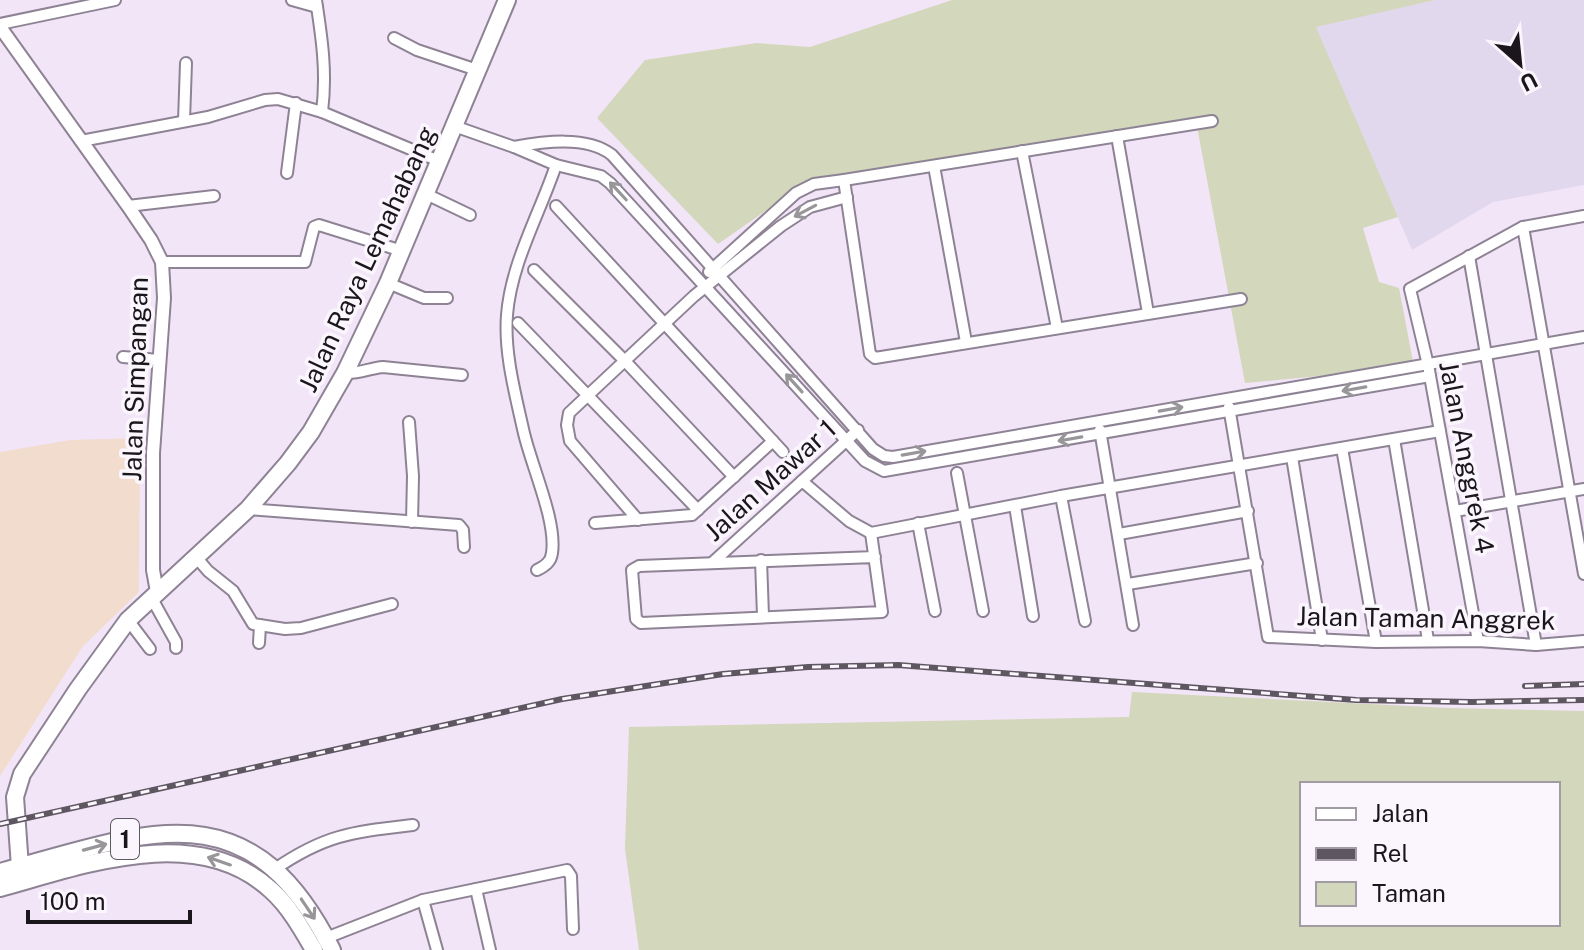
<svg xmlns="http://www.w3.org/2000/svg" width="1584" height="950" font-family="'Public Sans',sans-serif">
<rect width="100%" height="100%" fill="#f2e5f8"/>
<polygon fill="#f1dcce" points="140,438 139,592 83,646 0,776 0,452 70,440"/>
<polygon fill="#e1d8ed" points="1435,0 1584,0 1584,185 1493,202 1412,250 1315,26"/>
<g fill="#d3d7bb" fill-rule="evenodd">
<polygon points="952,0 1435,0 1316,27 1398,217 1363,228 1379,282 1399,288 1414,367 1245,383 1196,121 813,178 718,244 597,118 645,60 757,43 810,47"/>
<path d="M1132,692L1449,708L1584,711V950H639L625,849L629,727L1129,717ZM1302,784H1558V924H1302Z"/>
</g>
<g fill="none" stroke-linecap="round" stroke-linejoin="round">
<defs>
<g id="minor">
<polyline points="292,0 317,7"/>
<path d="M316,0C322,39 327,73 322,112"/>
<polyline points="0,24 115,0"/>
<polyline points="394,38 417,50 477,70"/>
<polyline points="184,121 186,63"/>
<polyline points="1212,121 844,180 870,354 875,358 1241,299"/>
<polyline points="454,126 514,147"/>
<polyline points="1117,136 1148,313"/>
<polyline points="81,141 208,117 265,100 278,99 322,112 439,161"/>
<polyline points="1022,151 1057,328"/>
<polyline points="934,166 966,342"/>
<polyline points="287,173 296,103"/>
<polyline points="426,194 470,215"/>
<polyline points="128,206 214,196"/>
<polyline points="556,206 783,452"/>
<polyline points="1523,227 1584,574"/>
<polyline points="1469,256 1536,645"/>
<polyline points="162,262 305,262 314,227 319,225 402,251"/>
<polyline points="534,270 625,361 734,477"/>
<polyline points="709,272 796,193 814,184 844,180"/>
<polyline points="388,283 424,298 447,298"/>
<polyline points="518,323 698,510"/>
<polyline points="123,357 159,360"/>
<path d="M345,373C359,374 370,368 383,367L462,375"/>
<path d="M1430,376L884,471L865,461L610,183L601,176L556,165L514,147C542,142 587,135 612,155L873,449L884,456L893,457L1584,337"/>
<polyline points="1229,407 1268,637 1376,642 1478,641 1536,645 1584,641"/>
<polyline points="409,422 413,476 412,522"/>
<polyline points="1100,430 1133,625"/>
<polyline points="1394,439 1428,640"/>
<polyline points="1342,448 1376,642"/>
<polyline points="1292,457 1322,640"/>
<polyline points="957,473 983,611"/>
<polyline points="802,481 849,521 871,533 1061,496 1440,431"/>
<polyline points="1061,496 1085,621"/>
<polyline points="1015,506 1033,616"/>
<polyline points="248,509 459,525 463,530 464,547"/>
<polyline points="1455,511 1584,489"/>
<polyline points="638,520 570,441 567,425 569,413 694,296 781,226 810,207 847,197"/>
<polyline points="595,523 692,515 773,441"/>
<polyline points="918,523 935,611"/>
<polyline points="871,533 882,612 641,623 636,619 632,570 639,566 875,557"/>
<polyline points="1119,534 1248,511"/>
<polyline points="196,557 208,571 233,591 253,624 285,629 301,628 392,604"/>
<polyline points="761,560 763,616"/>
<polyline points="712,563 858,430"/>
<path d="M537,570C545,566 551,562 552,553C557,520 530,463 523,429C515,393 504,352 507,315C511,263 540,213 556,165"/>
<polyline points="1128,584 1257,563"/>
<polyline points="151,597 176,642 176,648"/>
<polyline points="128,620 150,649"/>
<polyline points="1478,641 1428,365 1410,289 1523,227 1584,216"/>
<polyline points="259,643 260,625"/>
<path d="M275,869C326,834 353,832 413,825"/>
<polyline points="476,889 490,950"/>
<polyline points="423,900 437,950"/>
<polyline points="326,938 423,900 567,870 571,876 573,929"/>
</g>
<polyline id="tertiary" points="0,27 128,206 151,240 162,262 164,298 153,453 153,570 157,592"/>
<polyline id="primary" points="20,867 15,797 22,774 78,689 128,620 248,509 288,463 311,432 345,373 388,283 507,0"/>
<g id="trunk">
<path d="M0,872C145,833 249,784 332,950"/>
<path d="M0,888C84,865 197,822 271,890C289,906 302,929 314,950"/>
</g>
</defs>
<use href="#minor" stroke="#8e8394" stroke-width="14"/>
<use href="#tertiary" stroke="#8e8394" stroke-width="16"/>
<use href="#primary" stroke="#8e8394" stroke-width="20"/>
<use href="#trunk" stroke="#8e8394" stroke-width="20"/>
<use href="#minor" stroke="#fff" stroke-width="10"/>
<use href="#tertiary" stroke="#fff" stroke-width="12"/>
<use href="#primary" stroke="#fff" stroke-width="16"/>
<use href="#trunk" stroke="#fff" stroke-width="16"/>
<defs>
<g id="rail">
<polyline points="1525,686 1584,684"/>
<polyline points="0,824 562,699 723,674 808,667 898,665 1356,700 1472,702 1584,700"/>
</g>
</defs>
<use href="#rail" stroke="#5e5761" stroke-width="6"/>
<use href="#rail" stroke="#fbf6fd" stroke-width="3" stroke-dasharray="9" stroke-linecap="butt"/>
</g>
<defs><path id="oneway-shaft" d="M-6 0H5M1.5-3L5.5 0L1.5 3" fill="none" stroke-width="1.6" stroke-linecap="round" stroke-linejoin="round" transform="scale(2)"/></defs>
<g stroke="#989699">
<use href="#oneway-shaft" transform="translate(618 191) rotate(-133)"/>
<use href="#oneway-shaft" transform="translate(805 211) rotate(152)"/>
<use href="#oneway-shaft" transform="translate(794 383) rotate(-132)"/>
<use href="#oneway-shaft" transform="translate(1354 389) rotate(170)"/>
<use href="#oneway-shaft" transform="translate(1171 409) rotate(-10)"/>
<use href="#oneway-shaft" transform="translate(1070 439) rotate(170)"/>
<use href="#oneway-shaft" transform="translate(914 453) rotate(-10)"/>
<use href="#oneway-shaft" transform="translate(95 847) rotate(-15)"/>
<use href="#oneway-shaft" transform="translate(219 861) rotate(-161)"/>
<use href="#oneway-shaft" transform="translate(308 909) rotate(56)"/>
</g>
<g text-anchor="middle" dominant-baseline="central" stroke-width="7" stroke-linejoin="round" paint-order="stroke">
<rect fill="#fbf6fd" stroke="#5e5960" stroke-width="2" x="111" y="819" width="28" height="40" rx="6"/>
<g font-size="24" font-weight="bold" fill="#1a161c">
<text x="125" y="839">1</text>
</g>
<g font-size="26" fill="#1a161c" stroke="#fbf6fd">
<text transform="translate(367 259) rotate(-65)">Jalan Raya Lemahabang</text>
<text transform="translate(135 379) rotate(-88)">Jalan Simpangan</text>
<text transform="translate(1467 457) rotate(79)">Jalan Anggrek 4</text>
<text transform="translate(770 480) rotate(-42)">Jalan Mawar 1</text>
<text transform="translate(1426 618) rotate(1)">Jalan Taman Anggrek</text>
</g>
</g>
<rect x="1300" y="782" width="260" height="144" fill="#fbf6fd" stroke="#a19ca3" stroke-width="2"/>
<rect x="1316" y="808" width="40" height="12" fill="#ffffff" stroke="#a19ca3" stroke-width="2"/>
<text x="1372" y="822" font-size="24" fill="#1a161c">Jalan</text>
<rect x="1316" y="848" width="40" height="12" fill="#5e5761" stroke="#a19ca3" stroke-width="2"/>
<text x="1372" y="862" font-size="24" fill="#1a161c">Rel</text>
<rect x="1316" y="882" width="40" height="24" fill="#d3d7bb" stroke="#a19ca3" stroke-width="2"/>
<text x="1372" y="902" font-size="24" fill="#1a161c">Taman</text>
<g transform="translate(1520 64) rotate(153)" stroke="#fbf6fd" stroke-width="6" paint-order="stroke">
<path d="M0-6L14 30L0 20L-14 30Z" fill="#1a161c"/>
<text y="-12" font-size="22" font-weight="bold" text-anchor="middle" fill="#1a161c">U</text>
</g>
<path d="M28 910v12h162v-12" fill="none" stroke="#1a161c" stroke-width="4"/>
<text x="40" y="910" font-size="24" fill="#1a161c" stroke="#fbf6fd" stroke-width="6" paint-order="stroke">100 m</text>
</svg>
